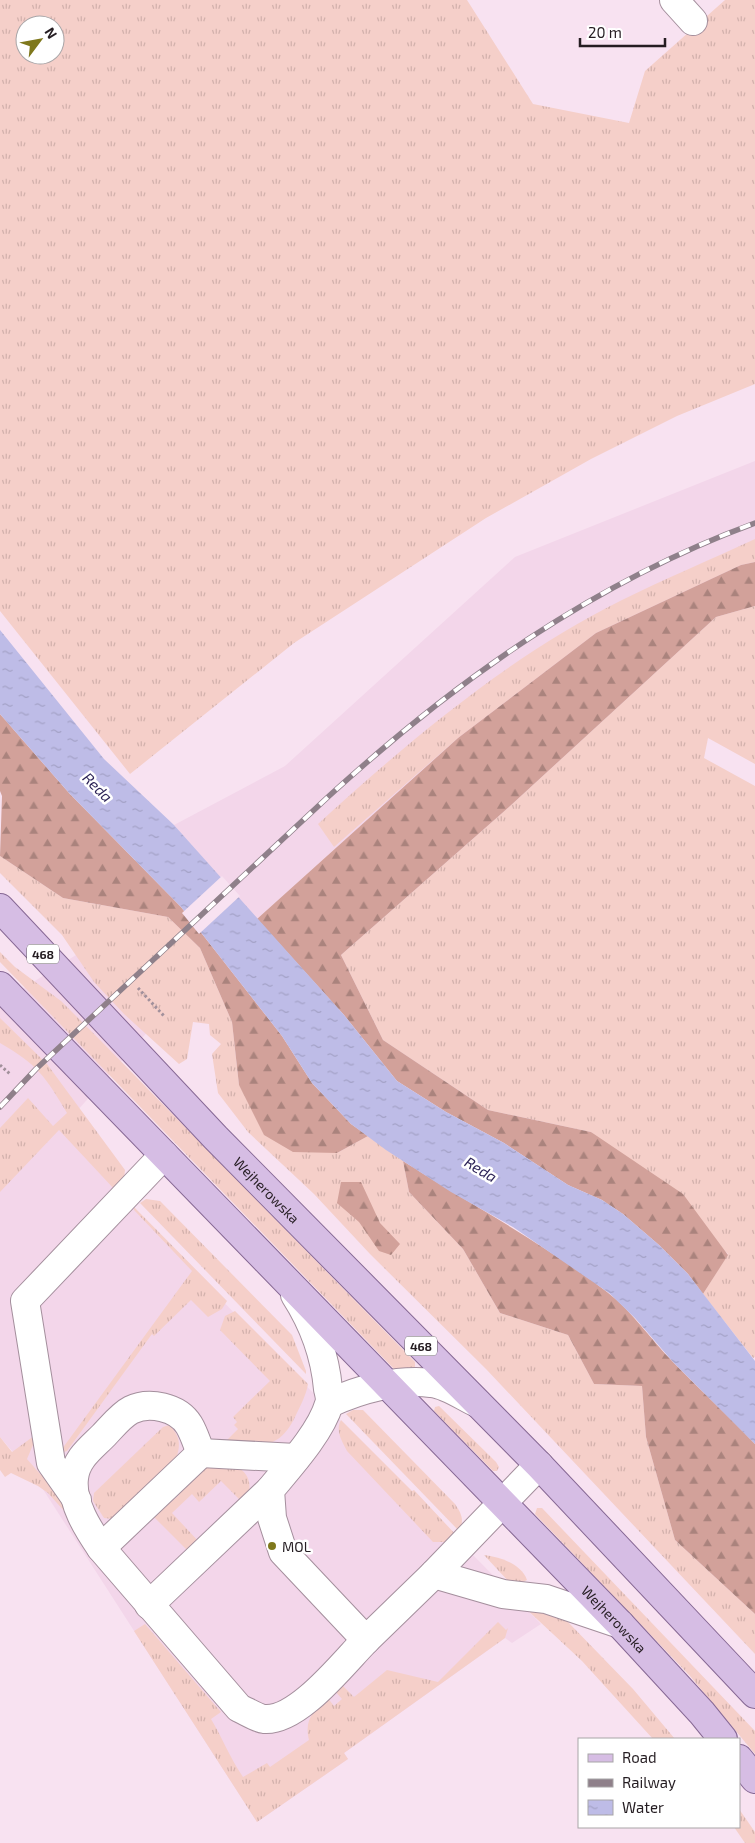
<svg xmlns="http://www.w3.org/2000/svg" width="755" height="1843" font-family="'Exo 2',sans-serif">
<defs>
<pattern id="grass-tufts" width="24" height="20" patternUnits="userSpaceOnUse" patternTransform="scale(1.25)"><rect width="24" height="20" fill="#f5cfc9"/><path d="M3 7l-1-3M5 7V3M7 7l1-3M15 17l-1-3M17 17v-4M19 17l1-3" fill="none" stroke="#d2b1ac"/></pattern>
<pattern id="forest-firs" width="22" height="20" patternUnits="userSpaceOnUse" patternTransform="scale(1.25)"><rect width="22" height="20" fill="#d2a19a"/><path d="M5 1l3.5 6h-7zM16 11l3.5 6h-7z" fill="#aa837d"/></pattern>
<pattern id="water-ripples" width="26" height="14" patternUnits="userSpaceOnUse" patternTransform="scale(1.25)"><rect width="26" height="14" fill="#bebce7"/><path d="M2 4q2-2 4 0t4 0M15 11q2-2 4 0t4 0" fill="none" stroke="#a3a1c6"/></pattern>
</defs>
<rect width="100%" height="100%" fill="#f8e2f1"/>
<g fill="#f3d6ea">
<polygon points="755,461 755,562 741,565 458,738 257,919 174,825 285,766 515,557"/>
<polygon points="95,943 160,1018 60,1130 193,1271 541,1624 512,1643 505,1638 344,1753 348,1759 257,1822 37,1480 0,1437 0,1003"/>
</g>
<g fill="url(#grass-tufts)" fill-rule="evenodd">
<path d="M0,0H467L533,104L629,123L645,71L725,0H755V384L677,416L591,459L486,518L294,643L130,774L0,611ZM25,25H55V55H25Z"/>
<path d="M755,539V562L741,565L596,633L458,738L334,847L318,824C410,740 508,657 620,601C664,579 710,560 755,539Z"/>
<polygon points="755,606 755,764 708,738 704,758 755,786 755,1357 753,1358 703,1294 728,1254 591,1132 488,1110 383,1040 341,955 509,807 716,617"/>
<polygon points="0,856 63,898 168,917 200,948 232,1022 239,1085 337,1153 368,1136 403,1161 409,1192 463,1249 500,1313 568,1335 594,1384 642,1386 646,1437 675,1540 755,1614 755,1654 486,1369 370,1254 314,1194 248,1132 218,1093 212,1054 221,1044 210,1035 209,1024 193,1022 187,1059 179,1064 124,1014 94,982 62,935 0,873"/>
<polygon points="0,952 15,967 61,1001 101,1041 415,1362 415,1367 411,1371 395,1370 0,962"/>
<path d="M0,1018L47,1064L125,1170L124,1179L115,1190L59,1130L0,1192V1128L28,1098L53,1126L67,1113C45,1076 38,1065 0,1043Z"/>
<polygon points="146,1199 160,1201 292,1335 306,1371 306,1374 140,1203"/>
<polygon points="134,1207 227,1301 222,1309 208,1317 191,1300 154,1336 152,1334 67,1451 64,1452 62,1449 192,1271 134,1210"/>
<path d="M235,1311L308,1384C306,1396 300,1406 295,1417C278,1452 259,1445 226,1441L238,1429L234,1425L237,1422L233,1417L270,1381L220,1330L225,1316Z"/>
<polygon points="439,1406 496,1462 499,1467 497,1471 493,1471 434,1411 435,1407"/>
<path d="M353,1410H363L455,1504C461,1513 465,1520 459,1531L346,1414Z"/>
<path d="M341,1420L412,1491L414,1490L457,1536L449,1542H433L347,1451C342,1441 335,1431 341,1420Z"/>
<path d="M169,1425C180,1436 181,1444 176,1459L113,1519L104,1518L93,1501L94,1493L163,1427Z"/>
<polygon points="38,1433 27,1459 41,1475 46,1475 82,1531 48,1493 38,1486 11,1473 5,1477 0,1470 0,1437 12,1452"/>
<path d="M201,1466C211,1466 227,1464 236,1467C252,1473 253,1492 243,1503L221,1481L199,1502L192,1494L172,1513L200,1543L190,1553L154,1517L137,1534L138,1528L166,1498L171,1502L179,1495L174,1489Z"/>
<polygon points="537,1508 542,1508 755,1731 755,1754 690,1676 535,1514"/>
<path d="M484,1555C499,1557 521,1563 527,1580L519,1584H511Z"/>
<polygon points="524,1607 553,1613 568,1622 633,1689 675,1739 653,1739 582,1661"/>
<path d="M498,1622L506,1630L508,1628L505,1638L344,1753L348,1759L257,1822L134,1631L145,1624L221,1712L211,1719C223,1739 230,1758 243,1777L267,1763L270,1767L309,1740C304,1720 313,1712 327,1697L334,1706L342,1699L334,1690L341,1684L354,1697L387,1670L438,1682Z"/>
<polygon points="739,1809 755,1832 755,1843 745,1843 734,1827 739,1827"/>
</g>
<g fill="url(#forest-firs)">
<polygon points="755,562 755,606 716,617 509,807 341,955 383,1040 488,1110 591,1132 683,1194 728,1255 703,1294 688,1274 659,1245 623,1214 602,1200 568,1185 504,1143 446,1112 397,1081 344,1015 257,919 458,738 596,633 741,565"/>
<polygon points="0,714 69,793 181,907 282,1036 312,1083 351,1124 368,1136 337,1153 293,1152 264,1135 239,1085 232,1022 200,948 168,917 63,898 0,856 2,796 0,791"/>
<path d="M403,1161C471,1205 542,1242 607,1292C633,1312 651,1340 674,1363C701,1391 729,1416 755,1444V1614L675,1540L646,1437L642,1386L594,1384L568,1335L500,1313L463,1249L409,1192Z"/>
<polygon points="341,1182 361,1182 380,1223 400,1244 391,1255 379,1251 359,1222 337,1203"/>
</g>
<polygon fill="url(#water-ripples)" points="0,630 104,759 174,825 344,1015 397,1081 446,1112 504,1143 568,1185 602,1200 623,1214 659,1245 688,1274 755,1361 755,1444 673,1362 635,1318 609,1293 513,1227 451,1192 386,1150 351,1124 312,1083 282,1036 181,907 69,793 0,714"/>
<polygon fill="#f8e2f1" points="222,876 240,896 199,934 182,913"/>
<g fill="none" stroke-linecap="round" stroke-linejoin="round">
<defs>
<g id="minor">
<polyline points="674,0 693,21"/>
<path d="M295,1295C313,1323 325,1355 328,1389C329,1393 331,1400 329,1404C321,1432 289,1467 270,1490L272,1518L283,1552L366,1640L434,1574L539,1465"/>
<path d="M330,1403C360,1389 397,1379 431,1383C446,1384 464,1397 477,1403"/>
<path d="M296,1458L201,1453C197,1444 194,1433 189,1425C178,1407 149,1401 131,1410C121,1415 111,1428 103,1436C90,1449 76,1459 74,1478C71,1503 88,1529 101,1548L239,1708C246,1711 257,1718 264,1719C298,1722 344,1662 366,1640"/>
<polyline points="77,1500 51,1463 25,1301 164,1155"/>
<polyline points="101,1548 201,1453"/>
<polyline points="434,1574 503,1594 546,1599 620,1624"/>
<polyline points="149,1605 270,1490"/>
</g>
<g id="major">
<path id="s1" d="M0,908L216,1138L539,1465L755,1694"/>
<path id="s2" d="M0,986L620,1624L702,1713L723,1739"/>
<polyline points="739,1759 755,1779"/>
</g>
</defs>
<use href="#minor" stroke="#a48f9d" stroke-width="30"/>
<use href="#major" stroke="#866894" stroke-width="30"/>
<g stroke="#a1909b" stroke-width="3" stroke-dasharray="2.5 2.5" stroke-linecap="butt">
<polyline points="138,988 165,1017"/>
<polyline points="0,1065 10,1074"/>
</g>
<use href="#minor" stroke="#fff" stroke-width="28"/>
<use href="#major" stroke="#d6bde4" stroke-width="28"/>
<defs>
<path id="rail" d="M0,1107L36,1069L329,796C455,681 594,582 755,523"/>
</defs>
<use href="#rail" stroke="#8f808a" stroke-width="5.5"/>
<use href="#rail" stroke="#fff" stroke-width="4" stroke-dasharray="11" stroke-linecap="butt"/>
</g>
<circle fill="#7f781c" stroke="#fff" stroke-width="2" cx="272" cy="1546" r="5"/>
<g text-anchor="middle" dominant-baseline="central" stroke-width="5" stroke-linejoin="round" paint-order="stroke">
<g fill="#fff" stroke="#666164" stroke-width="1">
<rect x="27" y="944.5" width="32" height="19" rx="4"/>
<rect x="405" y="1336.5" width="32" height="19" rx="4"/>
</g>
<g font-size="12" font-weight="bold" fill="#251d22">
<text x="43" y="954">468</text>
<text x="421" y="1346">468</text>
</g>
<g font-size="14" fill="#251d22" stroke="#fff">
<text stroke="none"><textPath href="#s1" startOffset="388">Wejherowska</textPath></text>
<text stroke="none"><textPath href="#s2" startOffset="882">Wejherowska</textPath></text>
</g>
<g font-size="14" fill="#251d22" stroke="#fff" text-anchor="start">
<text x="282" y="1546">MOL</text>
</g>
<g font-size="15" font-style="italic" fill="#2c2357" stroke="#fff">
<text transform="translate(98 787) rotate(45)">Reda</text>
<text transform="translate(481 1169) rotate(31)">Reda</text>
</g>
</g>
<rect x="578" y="1738" width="162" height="90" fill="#ffffff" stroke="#a8a5a7"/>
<rect x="588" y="1754" width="25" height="8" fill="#d6bde4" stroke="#a8a5a7"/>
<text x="622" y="1763" font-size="15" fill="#251d22">Road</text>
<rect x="588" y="1779" width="25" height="8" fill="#8f808a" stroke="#a8a5a7"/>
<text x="622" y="1788" font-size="15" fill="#251d22">Railway</text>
<rect x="588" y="1800" width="25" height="15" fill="url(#water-ripples)" stroke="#a8a5a7"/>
<text x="622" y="1813" font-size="15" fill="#251d22">Water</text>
<g transform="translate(40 40) rotate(58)"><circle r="24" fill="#ffffff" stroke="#a8a5a7"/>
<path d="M0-4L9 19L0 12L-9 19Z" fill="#7f781c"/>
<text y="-8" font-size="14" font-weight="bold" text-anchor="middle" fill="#251d22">N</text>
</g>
<path d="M580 38v8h85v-8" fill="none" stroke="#251d22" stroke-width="2.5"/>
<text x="588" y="38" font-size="15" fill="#251d22" stroke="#ffffff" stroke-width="4" paint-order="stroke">20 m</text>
</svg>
